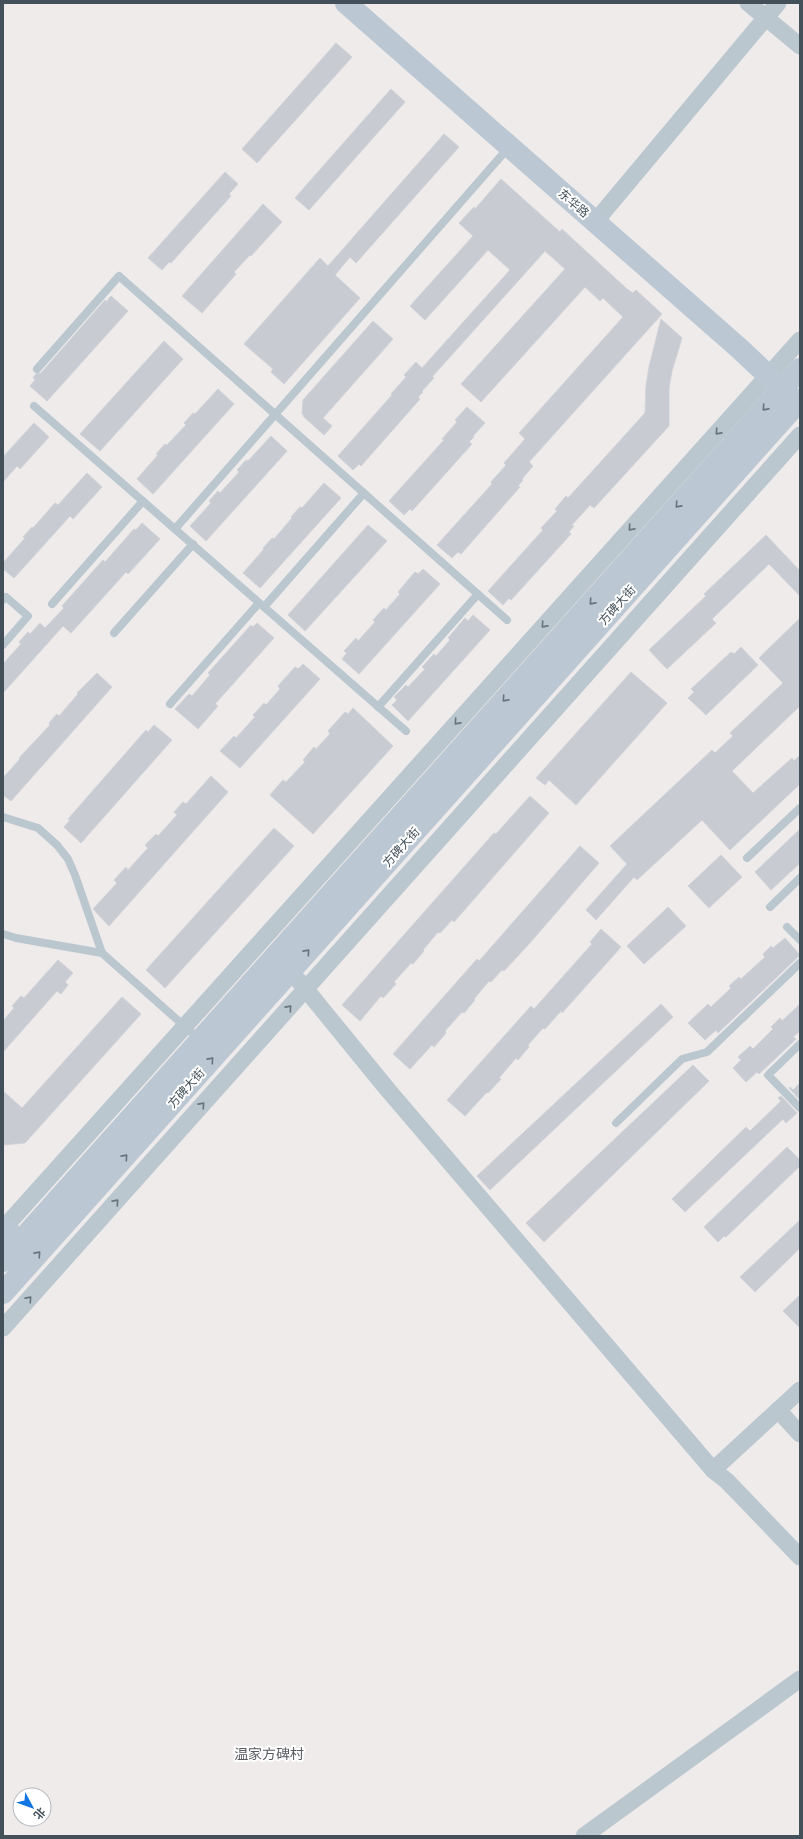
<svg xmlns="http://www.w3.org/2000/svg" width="803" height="1839" font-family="'PT Sans Narrow','Noto Sans SC',sans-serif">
<rect width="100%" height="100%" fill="#efebeb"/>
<g fill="#c8cbd1" stroke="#cfd2d8">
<polygon points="336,43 352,57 257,163 242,149"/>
<polygon points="391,89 405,102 309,210 295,198"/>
<polygon points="444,134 459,147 356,263 350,257 335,275 360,298 284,384 271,372 273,369 244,344 320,258 328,266"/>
<polygon points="225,172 238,184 229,194 231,196 171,263 169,262 162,270 148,258"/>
<polygon points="501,179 560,232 562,229 627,289 633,293 636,290 662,314 529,462 533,466 522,479 523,480 518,486 520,487 461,554 458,552 452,558 437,545 492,484 491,482 506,465 504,463 525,439 519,433 623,317 603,298 600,301 585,287 481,402 461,384 565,269 545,251 432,377 434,378 422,391 423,392 418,397 420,399 361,466 359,464 353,470 338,456 392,395 391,394 406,377 404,375 416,362 422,368 510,270 488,250 425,320 410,306 473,236 459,223 474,207 475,209"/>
<polygon points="263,204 282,222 251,256 250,255 234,272 236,274 202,313 182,296"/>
<polygon points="111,296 128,311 47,401 30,386 35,380 33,378 36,374 41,373 105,300 106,302"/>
<polygon points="661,319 682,338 672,371 669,388 669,426 594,508 590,505 572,525 574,526 569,532 571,534 511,600 509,598 503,605 488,591 543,530 541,528 557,511 555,509 566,496 568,498 645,413 646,386 649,367"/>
<polygon points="373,321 393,339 323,418 332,426 324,435 304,417 302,413 303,400"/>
<polygon points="164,341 183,359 100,451 80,434"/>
<polygon points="218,389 234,404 153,494 137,479 158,455 156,454 165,444 167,445 186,425 184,423 193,413 195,414"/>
<polygon points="467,407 485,423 473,436 474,437 469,442 472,444 412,511 410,509 404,515 389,501 444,440 442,439 457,422 455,420"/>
<polygon points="34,423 49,437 20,469 17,466 3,482 3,457"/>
<polygon points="271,436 287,451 206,541 190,526 211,503 209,501 218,491 220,493 239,472 237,470 246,460 248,461"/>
<polygon points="87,473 102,487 73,519 70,516 14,578 3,569 3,563 25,538 23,537 32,527 33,528 55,503 58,505"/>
<polygon points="324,483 341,498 260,588 243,573 264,549 263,548 272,538 274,539 292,518 291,517 300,507 302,508"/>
<polygon points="142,523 160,539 128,574 126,572 71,633 63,626 3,693 3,664 21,644 19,642 28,632 30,634 40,623 45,628 64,608 62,606 103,560 105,562 134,529 136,530"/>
<polygon points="368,525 387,541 305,631 288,615"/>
<polygon points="766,535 800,571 800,596 769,564 712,619 716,623 667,669 649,650 706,596 704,594"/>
<polygon points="423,569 440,584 359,674 342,659 347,653 344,651 356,638 358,641 375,622 373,620 384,608 386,610 400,594 398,592 415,572 418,574"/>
<polygon points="473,615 490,630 408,721 392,705 397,700 394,697 406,685 408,687 425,669 422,667 434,654 436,656 450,640 448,638 465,618 468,621"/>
<polygon points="800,618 800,706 732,771 753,793 792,758 794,761 800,755 800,784 730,850 702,820 637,880 634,877 596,920 586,910 627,864 610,846 712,750 715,753 733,736 730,733 783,683 759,658"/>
<polygon points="257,623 274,638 215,704 218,706 198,729 175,709 189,694 192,696 210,675 208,673 251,625 253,627"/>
<polygon points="741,647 758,665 706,715 688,698 694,692 691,689 731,652 734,654"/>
<polygon points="303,664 320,679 240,768 220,751 234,736 236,738 255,717 253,715 264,703 266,705 280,689 278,686 295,667 298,669"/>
<polygon points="631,672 667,703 576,805 549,780 545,785 536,778"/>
<polygon points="97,673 112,687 11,801 3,795 3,778 20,759 19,758 50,725 49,723 57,714 59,716 78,694 77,693"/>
<polygon points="353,708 393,746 313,834 270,795 283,780 286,782 305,762 303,760 314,747 316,749 330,734 328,731 345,712 348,714"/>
<polygon points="154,725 172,740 81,843 64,827 70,820 68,819 146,730 148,732"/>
<polygon points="211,776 228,792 109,926 93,909 117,883 114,880 126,867 128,870 148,848 145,845 156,834 158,836 177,815 174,812 183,802 186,804"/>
<polygon points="530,796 549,813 454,922 452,920 440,933 438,932 423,950 424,951 413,964 411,963 394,982 396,984 383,998 381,996 360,1021 342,1005 494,833 496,834"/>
<polygon points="274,828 294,846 165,988 146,970"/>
<polygon points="800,829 800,863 771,890 755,872"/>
<polygon points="580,846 599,863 529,944 504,971 502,970 491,982 489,981 474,999 475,1000 464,1013 462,1012 445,1031 446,1033 434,1047 432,1045 410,1069 393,1054 477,959 479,961"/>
<polygon points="721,855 742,877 709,908 688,886"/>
<polygon points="668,907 686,926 644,964 627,946"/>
<polygon points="601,929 621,947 562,1013 561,1011 545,1029 543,1028 528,1045 529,1047 518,1060 516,1058 499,1078 501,1079 488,1093 487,1092 465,1116 447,1100 531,1006 534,1009 592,944 590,942"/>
<polygon points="785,938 800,955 718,1033 716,1030 705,1040 688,1023 708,1004 711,1007 731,988 729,986 739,977 741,979 765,957 763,954 771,946 773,948"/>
<polygon points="58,960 73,973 65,982 68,985 61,994 57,991 3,1052 3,1021 14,1008 12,1006 21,996 24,998"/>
<polygon points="122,997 141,1014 25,1143 3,1145 3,1091 22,1108"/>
<polygon points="661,1004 673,1017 490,1190 477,1176"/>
<polygon points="800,1004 800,1031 793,1037 796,1039 759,1074 757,1072 746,1082 733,1068 741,1060 738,1057 750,1046 753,1049 773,1029 771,1027 780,1018 782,1021"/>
<polygon points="693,1065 709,1081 544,1242 526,1223"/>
<polygon points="800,1083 800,1100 789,1088 790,1087 793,1090"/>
<polygon points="781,1096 797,1113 786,1123 783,1119 685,1212 672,1199 746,1127 750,1131 781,1101 778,1098"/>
<polygon points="787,1147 800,1160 800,1166 726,1237 724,1236 718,1242 704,1227"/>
<polygon points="800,1220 800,1248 755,1292 740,1277"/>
<polygon points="800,1295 800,1328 783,1311"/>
</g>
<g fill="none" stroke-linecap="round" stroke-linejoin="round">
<g stroke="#bbc7cf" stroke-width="8">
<polyline points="37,369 119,276 507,620"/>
<polyline points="34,406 406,731"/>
<polyline points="175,529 509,147"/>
<polyline points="3,600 6,597 28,616 3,645"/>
<polyline points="52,604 143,501"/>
<polyline points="264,607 364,493"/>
<polyline points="114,633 193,544"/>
<polyline points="170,704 259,603"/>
<polyline points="378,707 478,594"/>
<polyline points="3,817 38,828 57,845 68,859 75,875 102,953 200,1040"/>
<polyline points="747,858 800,808"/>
<polyline points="770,907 800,878"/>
<polyline points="787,927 800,940"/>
<polyline points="3,934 16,938 102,953"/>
<polyline points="800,1044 768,1075 800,1108"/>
<polyline points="616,1123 682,1059 707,1052 800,963"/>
</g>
<g stroke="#bbc7cf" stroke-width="17">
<polyline points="748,3 800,46"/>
<polyline points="595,222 778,3"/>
<polyline points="299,981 388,1090 713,1470 727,1481 800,1557"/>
<polyline points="3,1229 800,340"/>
<polyline points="3,1328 800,435"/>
<polyline points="778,1410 800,1434"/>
<polyline points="713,1470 800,1390"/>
<polyline points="584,1836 800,1679"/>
</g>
<g stroke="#bbc8d4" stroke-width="22">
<polyline points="346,3 740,349 793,399"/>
<polyline points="3,1227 20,1242"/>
<polyline points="3,1261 800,369"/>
<polyline points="3,1293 800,400"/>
</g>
</g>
<defs><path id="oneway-chevron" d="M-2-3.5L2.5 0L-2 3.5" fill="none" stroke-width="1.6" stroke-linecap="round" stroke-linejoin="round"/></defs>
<g stroke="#67747e">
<use href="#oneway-chevron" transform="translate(765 408) rotate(132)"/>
<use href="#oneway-chevron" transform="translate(678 505) rotate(132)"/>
<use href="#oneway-chevron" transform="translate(592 602) rotate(132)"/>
<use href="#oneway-chevron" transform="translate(505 699) rotate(132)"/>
<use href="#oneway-chevron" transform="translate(307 952) rotate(-48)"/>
<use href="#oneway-chevron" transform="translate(211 1060) rotate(-48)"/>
<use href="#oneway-chevron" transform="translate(125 1157) rotate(-48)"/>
<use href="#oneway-chevron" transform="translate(38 1254) rotate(-48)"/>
</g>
<g stroke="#67747c">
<use href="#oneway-chevron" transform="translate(718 432) rotate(132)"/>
<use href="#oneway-chevron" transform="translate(631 528) rotate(132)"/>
<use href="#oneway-chevron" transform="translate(544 625) rotate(132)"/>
<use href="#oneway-chevron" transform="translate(457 722) rotate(132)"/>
<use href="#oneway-chevron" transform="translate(289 1008) rotate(-48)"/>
<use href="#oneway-chevron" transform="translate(202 1105) rotate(-48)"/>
<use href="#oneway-chevron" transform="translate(116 1202) rotate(-48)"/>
<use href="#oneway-chevron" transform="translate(29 1299) rotate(-48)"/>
</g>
<g text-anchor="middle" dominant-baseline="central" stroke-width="4" stroke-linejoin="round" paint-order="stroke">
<g font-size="12" fill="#435059" stroke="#fff">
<text transform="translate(574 203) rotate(41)">东华路</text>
<text transform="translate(617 605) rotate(-48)">方碑大街</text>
<text transform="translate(401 847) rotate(-48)">方碑大街</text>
<text transform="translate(186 1088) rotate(-48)">方碑大街</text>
</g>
<g font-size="14" fill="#585c61" stroke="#fff">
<text x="269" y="1754">温家方碑村</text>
</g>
</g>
<rect width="803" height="1839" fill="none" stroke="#435059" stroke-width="8"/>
<g transform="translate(32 1807) rotate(131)"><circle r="19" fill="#ffffff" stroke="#b4b9bd"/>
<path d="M0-3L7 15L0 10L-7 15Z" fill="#1276e2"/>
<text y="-6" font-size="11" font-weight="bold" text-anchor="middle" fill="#435059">北</text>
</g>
</svg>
